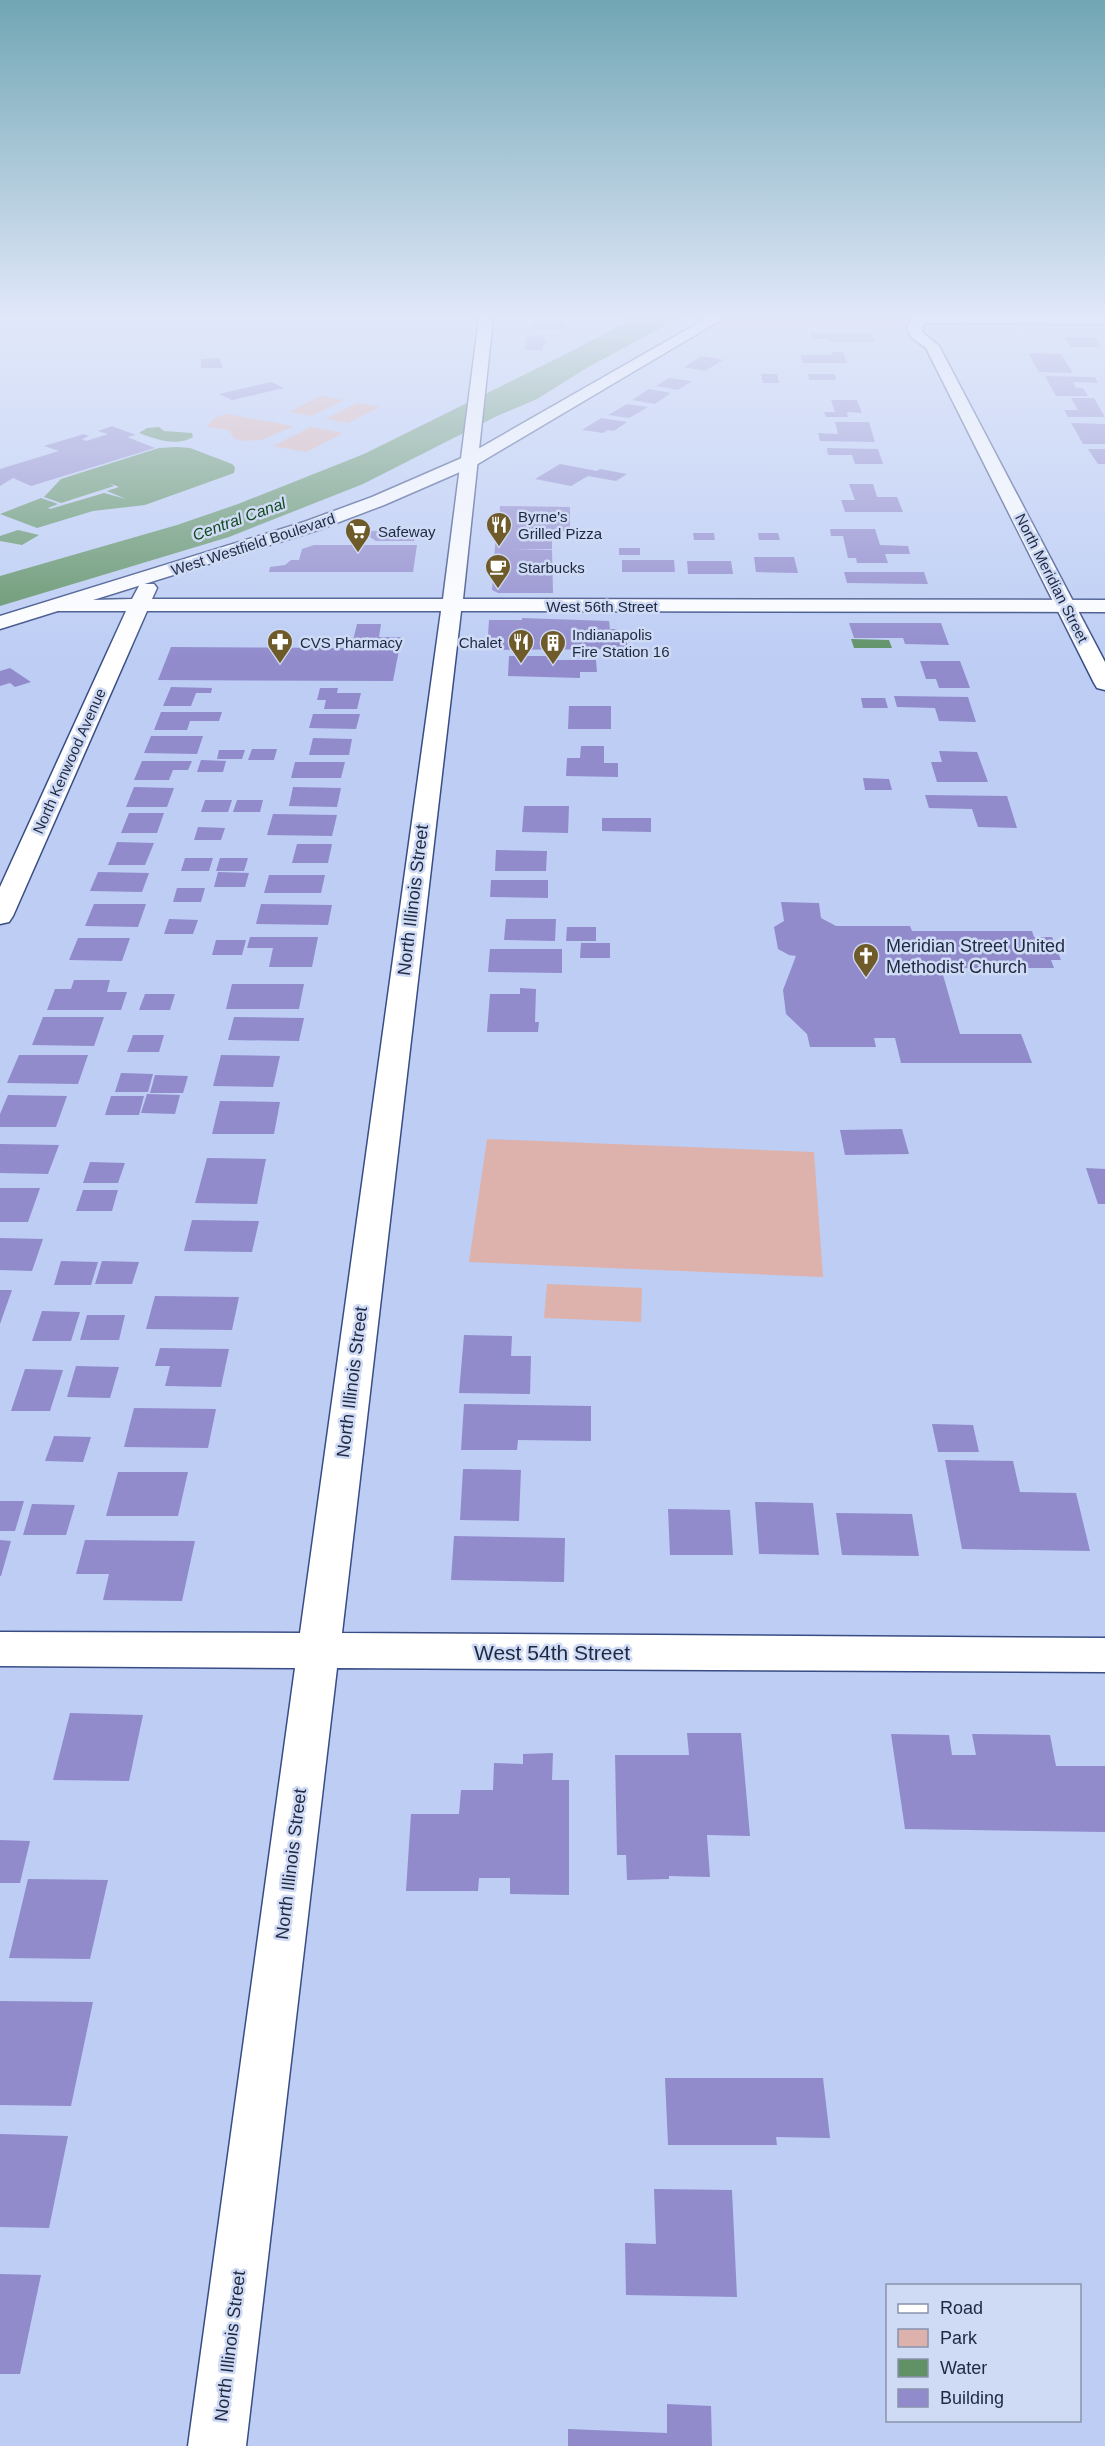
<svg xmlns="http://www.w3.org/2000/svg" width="1105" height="2446" font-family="Arial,sans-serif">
<rect width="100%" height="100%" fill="#bdcdf4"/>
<g fill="#deb2ac">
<polygon points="728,318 900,318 905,328 710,328"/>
<polygon points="321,396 344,400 311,416 289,412"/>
<polygon points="357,403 380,407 348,423 325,419"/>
<polygon points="227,414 292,426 292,427 261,440 242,441 234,438 229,430 207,427 214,418"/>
<polygon points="311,427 343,433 306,452 273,446"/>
<polygon points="487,1139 814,1152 823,1277 469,1262"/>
<polygon points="547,1284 642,1288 641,1322 544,1318"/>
</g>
<g fill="#609266">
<polygon points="634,318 680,318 590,366 537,399 495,417 363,484 229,537 0,606 0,576 177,525 238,504 364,454 566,354"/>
<path d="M159,427L164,431L192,433L193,437C176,447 155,439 139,433L147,428Z"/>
<polygon points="177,447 190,448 232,464 235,467 234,473 145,505 93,511 37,528 0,514 41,498 58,504 48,508 50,509 104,493 126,499 107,491 119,487 109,483 114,486 61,503 44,497 61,479 159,448"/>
<polygon points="18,530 39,535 22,545 0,541 0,536"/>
<polygon points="851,639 889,640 892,648 854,648"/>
</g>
<g fill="#918bcc">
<polygon points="535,320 564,321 564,329 534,329 532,324 535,324"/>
<polygon points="810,333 871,333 875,342 829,342 828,339 812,339"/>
<polygon points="526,336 544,336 546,345 543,345 543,350 525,350"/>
<polygon points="1064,337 1094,337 1101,347 1071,347"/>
<polygon points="831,352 843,352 847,363 803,363 800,355 832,355"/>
<polygon points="1028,353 1061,354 1073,373 1039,372"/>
<polygon points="702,356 723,360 705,371 684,367"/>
<polygon points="219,358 223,368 201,368 201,359"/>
<polygon points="761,374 777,374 779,383 763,383"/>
<polygon points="808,374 835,374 836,380 809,380"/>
<polygon points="1045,376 1095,377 1098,383 1073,382 1076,388 1083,388 1088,396 1056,396"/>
<polygon points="669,378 692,381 678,390 656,386"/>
<polygon points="271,382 284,388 232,400 219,394"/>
<polygon points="649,389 671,393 655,404 632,400"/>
<polygon points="1071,398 1094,398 1105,417 1068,417 1064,410 1078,410"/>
<polygon points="831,400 857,400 862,413 847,412 848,417 826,417 824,412 835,412"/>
<polygon points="627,404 648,407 629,418 608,415"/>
<polygon points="601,418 627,422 614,431 608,430 603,433 582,430"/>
<polygon points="835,422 869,422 875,442 820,441 818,433 838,434"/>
<polygon points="1071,423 1105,424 1105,444 1083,444"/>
<polygon points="112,426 136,435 127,437 155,448 31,486 13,478 0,486 0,469 59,451 44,446 84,434 89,436 82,439 86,441 108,434 98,431"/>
<polygon points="827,448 878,449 883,464 855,464 852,455 828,455"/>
<polygon points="1088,449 1105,449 1105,464 1098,464"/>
<polygon points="560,464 597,471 600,469 627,474 616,481 588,476 571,486 535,479"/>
<polygon points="849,484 873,484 877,497 897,497 903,512 845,512 841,500 855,500"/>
<polygon points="500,506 570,507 570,531 557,531 557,535 547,537 552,540 552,549 511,549 552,550 553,593 498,593 492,590 496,531 550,532 498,531"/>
<polygon points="830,529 875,529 880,545 908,546 910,554 885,554 888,563 857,563 856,558 848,558 843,536 831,536"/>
<polygon points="416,530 414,541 376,541 370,537 370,531"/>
<polygon points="693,533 714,533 715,540 694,540"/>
<polygon points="758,533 778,533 780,540 759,540"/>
<polygon points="314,545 417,545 413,572 269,572 270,567 285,565 291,560 299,560 302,549"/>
<rect x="619" y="548" width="21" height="7"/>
<polygon points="754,557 794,557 798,573 756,572"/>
<polygon points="622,560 674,560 675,572 622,572"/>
<polygon points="687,561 731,561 733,574 688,574"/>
<polygon points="844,572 924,572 928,584 847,583"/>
<polygon points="522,618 609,621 610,629 617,629 617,633 627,634 627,649 487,650 489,620 522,620"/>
<polygon points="849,623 941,623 949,645 905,644 903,638 854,638"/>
<polygon points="357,624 381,624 379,637 401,637 399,649 351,649"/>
<polygon points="171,647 352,648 351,650 399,650 393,681 158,680"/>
<polygon points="509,656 548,656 548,660 596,660 597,672 580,672 580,678 508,676"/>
<polygon points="920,661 960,661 970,688 939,688 936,679 926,679"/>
<polygon points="10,668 31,682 15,687 10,683 0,686 0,671"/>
<polygon points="171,687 212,688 211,693 196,693 191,706 163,706"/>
<polygon points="320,688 338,688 337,693 361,693 357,709 324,709 326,700 317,700"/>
<polygon points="894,696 968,697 976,722 939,721 935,708 897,707"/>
<polygon points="861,698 885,698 888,708 863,708"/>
<polygon points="569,706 611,706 611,729 568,729"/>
<polygon points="161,712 222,712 219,721 190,721 187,730 154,730"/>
<polygon points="313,714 360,714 356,729 309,728"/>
<polygon points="151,736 203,736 197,754 144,753"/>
<polygon points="313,738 352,739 349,755 309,755"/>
<polygon points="581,746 604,746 604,763 618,763 618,777 566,776 567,758 580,758"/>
<polygon points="252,749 277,749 274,760 248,760"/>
<polygon points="219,750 245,750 242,759 217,759"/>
<polygon points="939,751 977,752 988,782 937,782 931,762 942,762"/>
<polygon points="201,760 226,761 223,772 197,772"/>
<polygon points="142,761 192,761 188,770 173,770 169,780 134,780"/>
<polygon points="295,762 345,762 341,778 291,778"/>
<polygon points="863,778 889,779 892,790 865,790"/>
<polygon points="134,787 174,788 167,807 126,807"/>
<polygon points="293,787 341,788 337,807 289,806"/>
<polygon points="925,795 1007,796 1017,828 978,827 972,809 929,808"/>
<polygon points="205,800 232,800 228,812 201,812"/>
<polygon points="237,800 263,800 260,812 233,812"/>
<polygon points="524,806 569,806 568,833 522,832"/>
<polygon points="129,813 164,813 157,833 121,833"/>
<polygon points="273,814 337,815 332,836 267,835"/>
<polygon points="602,818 651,818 651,832 602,831"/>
<polygon points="198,827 225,828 221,840 194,840"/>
<polygon points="117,842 154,843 145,865 108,865"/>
<polygon points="297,844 332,844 328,863 292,863"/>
<polygon points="496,850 547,851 546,871 495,871"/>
<polygon points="185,858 213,858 209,871 181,871"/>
<polygon points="220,858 248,858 244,871 216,871"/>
<polygon points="98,872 149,873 142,892 90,891"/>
<polygon points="218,872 249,873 245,887 214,887"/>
<polygon points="269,875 325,875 321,893 264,893"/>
<polygon points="491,880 548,880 548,898 490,897"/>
<polygon points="177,888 205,888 201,902 173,902"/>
<polygon points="781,902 819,903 821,918 836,926 910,926 912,931 1032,931 1034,937 1052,937 1061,960 1051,960 1054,968 941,968 960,1034 1021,1034 1032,1063 901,1063 895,1038 874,1038 876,1047 810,1047 807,1034 786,1014 783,990 796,956 789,955 778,949 774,927 784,921"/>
<polygon points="94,904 146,904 138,927 85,926"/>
<polygon points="261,904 332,905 328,925 256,924"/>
<polygon points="169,919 198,920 193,934 164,934"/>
<polygon points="506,919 556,919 555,941 504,940"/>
<polygon points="567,927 596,927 596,941 566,941"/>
<polygon points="250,937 318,937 312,967 269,967 273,948 247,948"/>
<polygon points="78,938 130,938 122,961 69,960"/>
<polygon points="216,940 246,940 242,955 212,955"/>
<polygon points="581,943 610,943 610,958 580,958"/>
<polygon points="490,949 562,949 562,973 488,972"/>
<polygon points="74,980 110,980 107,992 127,992 121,1010 47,1010 55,989 71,989"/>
<polygon points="232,984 304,984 299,1009 226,1009"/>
<polygon points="520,988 536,989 535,1022 539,1022 538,1032 487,1032 490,994 520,994"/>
<polygon points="145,994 175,994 170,1010 139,1010"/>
<polygon points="43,1017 104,1017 94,1046 32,1045"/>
<polygon points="234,1017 304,1018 299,1041 228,1040"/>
<polygon points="133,1035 164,1035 159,1052 127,1052"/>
<polygon points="19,1055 88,1055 78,1084 7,1083"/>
<polygon points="221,1055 280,1056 273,1087 213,1086"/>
<polygon points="121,1073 153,1074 148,1092 115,1092"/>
<polygon points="155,1075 188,1076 183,1093 150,1093"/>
<polygon points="147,1094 180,1095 175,1114 141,1113"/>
<polygon points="8,1095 67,1096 56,1127 0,1127 0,1114"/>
<polygon points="111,1096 144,1096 139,1115 105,1115"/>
<polygon points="220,1101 280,1102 274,1134 212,1134"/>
<polygon points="902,1129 909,1154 845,1155 840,1130"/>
<polygon points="0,1144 59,1145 48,1174 0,1173"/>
<polygon points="207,1158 266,1159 257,1204 195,1203"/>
<polygon points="90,1162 125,1163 118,1183 83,1183"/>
<polygon points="1086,1168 1105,1169 1105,1204 1098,1204"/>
<polygon points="0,1188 40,1188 28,1222 0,1222"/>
<polygon points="83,1190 118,1190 112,1211 76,1211"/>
<polygon points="192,1220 259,1221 252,1252 184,1251"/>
<polygon points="0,1238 43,1239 32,1271 0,1270"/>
<polygon points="61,1261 98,1262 91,1285 54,1285"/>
<polygon points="102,1261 139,1262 132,1284 95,1284"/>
<polygon points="0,1290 12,1290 0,1324"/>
<polygon points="155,1296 239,1297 232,1330 146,1329"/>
<polygon points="42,1311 80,1312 71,1341 32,1341"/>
<polygon points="87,1315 125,1315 119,1340 80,1340"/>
<polygon points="464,1335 512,1336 511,1356 531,1356 530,1394 459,1393"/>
<polygon points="160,1348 229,1349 221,1387 165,1386 170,1366 155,1366"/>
<polygon points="76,1366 119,1367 110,1398 67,1397"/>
<polygon points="25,1369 63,1370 50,1411 11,1411"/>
<polygon points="464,1404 591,1406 591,1441 518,1440 517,1450 461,1450"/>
<polygon points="134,1408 216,1409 208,1448 124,1447"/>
<polygon points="932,1424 973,1425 979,1452 938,1452"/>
<polygon points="54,1436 91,1437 83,1462 45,1461"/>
<polygon points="945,1460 1013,1461 1020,1492 1076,1493 1090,1551 962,1549"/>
<polygon points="463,1469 521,1470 519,1521 460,1520"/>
<polygon points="118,1472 188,1472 178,1516 106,1516"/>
<polygon points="0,1501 24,1501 15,1531 0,1531"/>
<polygon points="755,1502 813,1503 819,1555 759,1554"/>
<polygon points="32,1504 75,1505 66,1535 23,1535"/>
<polygon points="668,1509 730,1510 733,1555 670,1555"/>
<polygon points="836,1513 912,1514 919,1556 842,1555"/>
<polygon points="454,1536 565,1538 564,1582 451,1580"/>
<polygon points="0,1540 11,1541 1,1576 0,1576"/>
<polygon points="85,1540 195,1541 182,1601 103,1600 109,1574 76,1574"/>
<polygon points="70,1713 143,1715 129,1781 53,1780"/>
<polygon points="687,1733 741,1733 750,1836 707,1835 710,1877 669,1876 669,1879 627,1880 626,1855 617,1855 615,1755 689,1755"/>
<polygon points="891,1734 949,1735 952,1755 976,1755 972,1734 1050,1735 1056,1766 1105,1766 1105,1832 905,1829"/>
<polygon points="553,1753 552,1780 569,1780 569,1895 510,1894 510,1878 479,1878 478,1891 406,1891 411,1814 459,1814 461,1790 493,1790 494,1763 523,1764 523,1754"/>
<polygon points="0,1840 30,1841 20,1883 0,1883"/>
<polygon points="28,1879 108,1880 90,1959 9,1958"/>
<polygon points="0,2001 93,2002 71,2106 0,2105"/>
<polygon points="665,2078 823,2078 830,2138 776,2137 777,2145 668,2145"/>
<polygon points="0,2134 68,2136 49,2228 0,2227"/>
<polygon points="654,2189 732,2190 737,2297 626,2295 625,2243 656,2244"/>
<polygon points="0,2274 41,2275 20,2374 0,2374"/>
<polygon points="667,2404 711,2406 712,2446 568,2446 568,2429 667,2433"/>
</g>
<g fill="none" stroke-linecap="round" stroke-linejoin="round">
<defs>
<g id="minor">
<polygon points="479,318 493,318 463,599 1105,600 1105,612 461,611 342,1633 1105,1638 1105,1672 337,1668 246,2446 188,2446 295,1668 0,1666 0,1632 300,1633 441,611 147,611 13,916 9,922 0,924 0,887 126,611 59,611 52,609 49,605 52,601 132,599 140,584 154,584 157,588 152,599 443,599"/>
<polygon points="912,318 1105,318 1105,324 918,323 913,322"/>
</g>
<g id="major">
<polygon points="707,318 724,318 476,465 384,505 318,530 0,629 0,616 304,522 372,497 464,457"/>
<polygon points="912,318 925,319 922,332 939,346 1105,662 1105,690 1097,688 1094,683 926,348 911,337 907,329"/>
</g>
</defs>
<use href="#minor" stroke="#394d84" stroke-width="3"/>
<use href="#major" stroke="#394d84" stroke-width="3"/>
<use href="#minor" fill="#fff" fill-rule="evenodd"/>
<use href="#major" fill="#fff" fill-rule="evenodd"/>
</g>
<linearGradient id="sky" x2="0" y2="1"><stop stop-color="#71a6b4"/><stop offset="0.48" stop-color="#e1e8fa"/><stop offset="1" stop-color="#e1e8fa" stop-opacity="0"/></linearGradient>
<rect width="1105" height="660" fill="url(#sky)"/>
<defs>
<symbol id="restaurant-pin" viewBox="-11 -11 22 30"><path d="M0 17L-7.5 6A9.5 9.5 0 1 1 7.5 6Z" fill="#6f5a29" stroke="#cfdaf4"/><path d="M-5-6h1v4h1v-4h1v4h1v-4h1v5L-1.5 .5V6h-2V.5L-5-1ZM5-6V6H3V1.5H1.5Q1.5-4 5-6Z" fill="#fff"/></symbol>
<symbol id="supermarket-pin" viewBox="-11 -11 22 30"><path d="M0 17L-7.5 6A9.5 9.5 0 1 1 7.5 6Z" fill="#6f5a29" stroke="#cfdaf4"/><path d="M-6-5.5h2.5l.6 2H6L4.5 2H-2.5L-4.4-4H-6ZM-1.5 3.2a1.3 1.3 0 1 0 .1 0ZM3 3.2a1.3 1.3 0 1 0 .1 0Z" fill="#fff"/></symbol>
<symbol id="cafe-pin" viewBox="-11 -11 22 30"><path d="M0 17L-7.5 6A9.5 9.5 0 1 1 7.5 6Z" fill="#6f5a29" stroke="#cfdaf4"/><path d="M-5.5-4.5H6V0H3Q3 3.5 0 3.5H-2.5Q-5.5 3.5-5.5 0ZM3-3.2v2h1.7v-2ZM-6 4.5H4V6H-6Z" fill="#fff"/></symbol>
<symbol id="pharmacy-pin" viewBox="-11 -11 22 30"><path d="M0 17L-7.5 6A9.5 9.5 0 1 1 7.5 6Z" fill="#6f5a29" stroke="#cfdaf4"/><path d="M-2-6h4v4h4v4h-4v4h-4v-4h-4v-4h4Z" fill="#fff"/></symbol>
<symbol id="building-pin" viewBox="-11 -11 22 30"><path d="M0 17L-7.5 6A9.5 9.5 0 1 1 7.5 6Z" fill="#6f5a29" stroke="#cfdaf4"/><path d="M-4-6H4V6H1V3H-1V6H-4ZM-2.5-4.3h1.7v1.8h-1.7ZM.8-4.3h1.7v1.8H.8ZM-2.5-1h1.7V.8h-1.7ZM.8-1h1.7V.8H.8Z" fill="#fff"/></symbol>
<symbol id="church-pin" viewBox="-11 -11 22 30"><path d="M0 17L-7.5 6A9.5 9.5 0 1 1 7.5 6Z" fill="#6f5a29" stroke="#cfdaf4"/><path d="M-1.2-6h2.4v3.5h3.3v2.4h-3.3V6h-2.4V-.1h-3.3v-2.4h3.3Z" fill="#fff"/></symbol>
</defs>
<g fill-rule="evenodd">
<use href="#restaurant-pin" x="484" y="510" width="30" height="40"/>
<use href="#supermarket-pin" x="343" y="516" width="30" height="40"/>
<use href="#cafe-pin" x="483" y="552" width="30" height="40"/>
<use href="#pharmacy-pin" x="265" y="627" width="30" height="40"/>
<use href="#restaurant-pin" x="506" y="627" width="30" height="40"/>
<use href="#building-pin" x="538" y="628" width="30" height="40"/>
<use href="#church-pin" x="851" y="941" width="30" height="40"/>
</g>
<g text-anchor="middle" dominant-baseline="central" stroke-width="5" stroke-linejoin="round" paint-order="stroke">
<g font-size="15" fill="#1f2841" stroke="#cfdaf4" text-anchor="start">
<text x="518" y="516">Byrne's<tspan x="518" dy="17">Grilled Pizza</tspan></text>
<text x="378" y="531">Safeway</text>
<text x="518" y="567">Starbucks</text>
<text x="572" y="634">Indianapolis<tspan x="572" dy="17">Fire Station 16</tspan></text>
<text x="300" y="642">CVS Pharmacy</text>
<text x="502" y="642" text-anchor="end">Chalet</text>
</g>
<g font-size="15" fill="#1f2841" stroke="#cfdaf4">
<text transform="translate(253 544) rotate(-18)">West Westfield Boulevard</text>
<text transform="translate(1052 578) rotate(63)">North Meridian Street</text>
<text x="602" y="606">West 56th Street</text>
<text transform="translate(69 761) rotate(-66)">North Kenwood Avenue</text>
</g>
<g font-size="16" font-style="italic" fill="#134b1f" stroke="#cfdaf4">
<text transform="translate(239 519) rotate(-20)">Central Canal</text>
</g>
<g font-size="18" fill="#1f2841" stroke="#cfdaf4">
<text transform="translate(413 900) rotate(-83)">North Illinois Street</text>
<text transform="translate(352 1382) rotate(-83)">North Illinois Street</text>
<text transform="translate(291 1864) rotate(-83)">North Illinois Street</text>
<text transform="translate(230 2346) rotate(-83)">North Illinois Street</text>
</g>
<g font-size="18" fill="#1f2841" stroke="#cfdaf4" text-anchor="start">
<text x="886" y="946">Meridian Street United<tspan x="886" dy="21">Methodist Church</tspan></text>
</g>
<g font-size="21" fill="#1f2841" stroke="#cfdaf4">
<text x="552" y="1652">West 54th Street</text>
</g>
</g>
<rect x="886" y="2284" width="195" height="138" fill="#cfdaf4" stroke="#8993ac" stroke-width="1.5"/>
<rect x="898" y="2304" width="30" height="9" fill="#ffffff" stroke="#8993ac" stroke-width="1.5"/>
<text x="940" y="2314" font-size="18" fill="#1f2841">Road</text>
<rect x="898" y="2329" width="30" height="18" fill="#deb2ac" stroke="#8993ac" stroke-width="1.5"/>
<text x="940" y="2344" font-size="18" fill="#1f2841">Park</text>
<rect x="898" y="2359" width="30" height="18" fill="#609266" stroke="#8993ac" stroke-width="1.5"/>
<text x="940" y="2374" font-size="18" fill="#1f2841">Water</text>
<rect x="898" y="2389" width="30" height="18" fill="#918bcc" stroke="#8993ac" stroke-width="1.5"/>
<text x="940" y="2404" font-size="18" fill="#1f2841">Building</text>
</svg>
